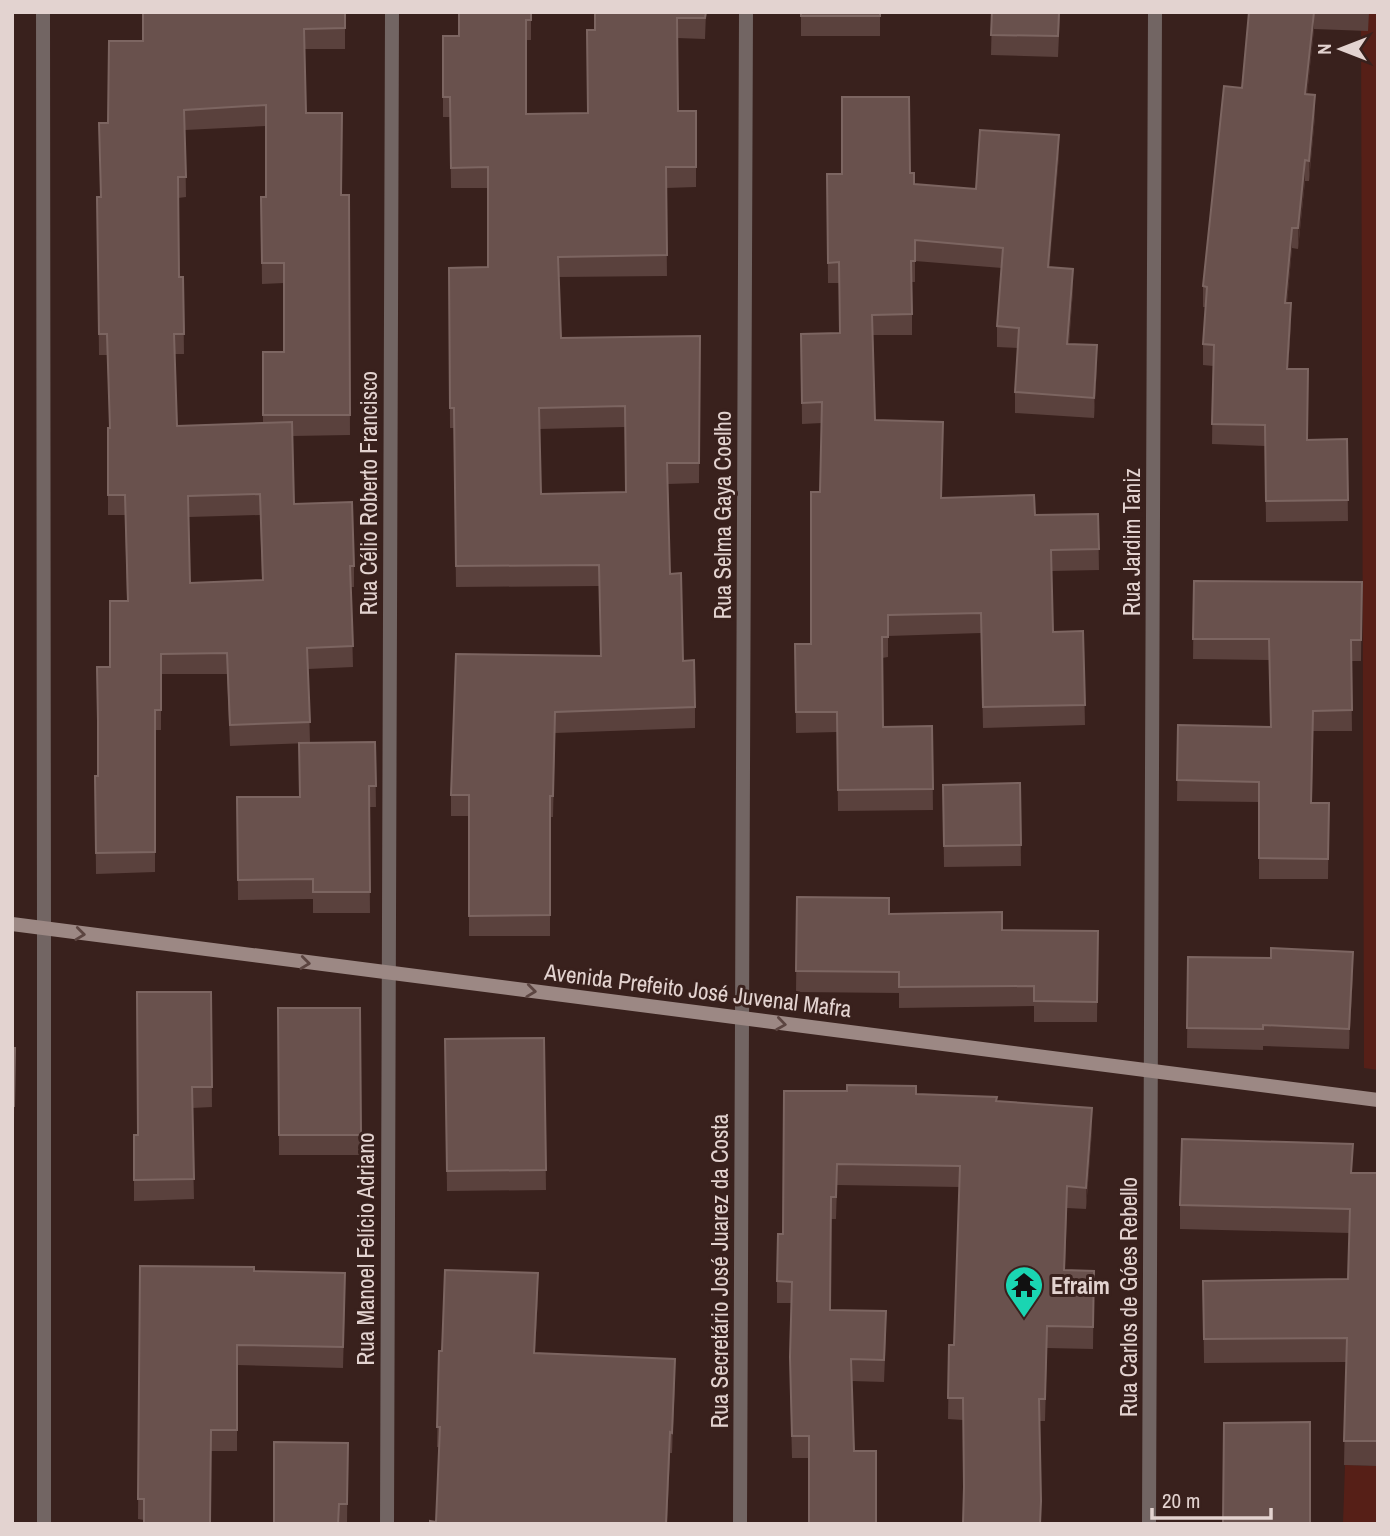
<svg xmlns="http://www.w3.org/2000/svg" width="1390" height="1536" font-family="'Archivo Narrow',sans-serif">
<rect width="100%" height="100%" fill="#39211d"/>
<g fill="#561f17">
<polygon points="1361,12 1378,12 1378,1070 1364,1068"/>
<polygon points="1345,1465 1378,1466 1378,1524 1343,1524"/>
</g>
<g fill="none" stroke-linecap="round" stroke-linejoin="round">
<g stroke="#726563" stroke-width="14">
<polyline points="43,12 44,929"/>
<polyline points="387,1524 392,12"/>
<polyline points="740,1524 746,12"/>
<polyline points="1149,1524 1155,12"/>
</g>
<polyline stroke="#726563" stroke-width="14" points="44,929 44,1524"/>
<polyline stroke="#9c8884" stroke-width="14" points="12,924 1378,1100"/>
</g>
<g fill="#5a413d" fill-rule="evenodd">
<path d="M345,12V49H304L306,113L342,195H349L350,435L292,436L294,504L354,566V587H351L353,667L308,669L310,743L230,746L227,674H161V730H155V872L96,874L95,776H98V735L97,667H110L127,601L125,515H108V428H110L107,355H99L97,197H101L99,123H108L143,41ZM266,126V197H261L262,284L284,283V352H263V423L177,426L175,354H184L183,277H179L178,198L186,197L185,130ZM260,515L262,580L190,583L189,517Z"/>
<path d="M531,12V40H526V114L588,113L595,30L706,12L705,39L677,38L678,111H696V187L666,188L667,276L559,277L561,338L700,336L699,483L668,484L670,574L683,661L695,707V728L555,733L553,817H550V936H469V816H451V795L601,656L599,586L456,587L454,428H450L449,268L488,267V188H451L450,117H443V36H459ZM625,427L626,492L541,494L539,429Z"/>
<rect x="801" y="12" width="79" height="24"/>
<polygon points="992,12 1060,12 1058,57 991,55"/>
<polygon points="1249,12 1369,12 1368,31 1314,29 1307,94 1315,116 1309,181 1305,181 1298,249 1292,248 1287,303 1291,324 1288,369 1307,440 1347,439 1348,521 1266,522 1265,446 1212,444 1213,366 1203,365 1203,344 1206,307 1203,307 1203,286 1242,88"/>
<polygon points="1059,155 1049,267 1073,290 1069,344 1097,366 1094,418 1015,413 1015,392 1018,348 997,347 997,326 1002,268 915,261 915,282 912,282 912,335 873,335 875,420 942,498 1035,515 1098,514 1099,570 1051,571 1053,632 1083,631 1085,725 983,728 981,633 888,636 888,657 882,658 883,727 932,726 933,810 838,811 837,732 796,733 795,644 811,644 820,492 822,423 802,424 801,334 839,333 839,283 828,283 827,174 910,173 914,184 976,189"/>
<polygon points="1194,581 1362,582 1361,661 1351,661 1352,731 1313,731 1312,803 1329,803 1328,879 1259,879 1259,802 1177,801 1178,725 1271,727 1269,660 1193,659"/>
<polygon points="375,742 376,807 369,807 370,913 313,913 313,899 238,900 237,797 299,797"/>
<polygon points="12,754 13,838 13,860 12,860"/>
<polygon points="1020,783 1021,866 944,867 943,785"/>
<polygon points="797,897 889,914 1002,930 1098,931 1097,1022 1034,1022 1034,1006 899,1008 899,993 796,992"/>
<polygon points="1188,957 1271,958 1353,973 1349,1049 1263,1046 1263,1050 1187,1048"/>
<polygon points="211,992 212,1107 192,1108 194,1199 134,1201 134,1135 138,1135"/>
<polygon points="278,1008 360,1008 361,1155 279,1155"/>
<polygon points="544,1038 546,1190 447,1191 445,1039"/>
<polygon points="12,1048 15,1048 14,1126 12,1126"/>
<polygon points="784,1091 916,1094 997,1101 1092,1130 1086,1209 1067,1208 1065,1270 1094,1271 1093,1349 1047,1348 1045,1421 1039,1421 1041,1524 963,1524 964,1494 963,1420 948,1419 949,1345 954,1345 959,1187 837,1185 836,1219 831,1219 830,1310 886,1333 884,1382 852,1381 809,1458 792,1458 790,1379 791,1303 777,1303 777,1281 783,1234"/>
<polygon points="1352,1173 1378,1173 1378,1466 1344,1465 1346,1362 1204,1363 1203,1281 1348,1279 1350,1233 1180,1229 1180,1205"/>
<polygon points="140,1266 345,1294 343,1368 237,1365 237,1451 211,1451 210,1523 274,1523 348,1443 347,1524 144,1524 144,1520 138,1519"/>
<polygon points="538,1294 535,1353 675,1380 672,1453 670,1453 667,1524 430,1524 436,1522 439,1447 437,1447 439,1351 442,1351"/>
</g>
<g fill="#472e2a">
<polygon points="1314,12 1314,29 1305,115 1305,94"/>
<polygon points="1315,95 1315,116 1309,181 1309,161"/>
<polygon points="1059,135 1059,155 1048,288 1048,267"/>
<polygon points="1305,160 1305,181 1298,249 1298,228"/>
<polygon points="1292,228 1292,248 1285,324 1285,303"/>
<polygon points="1073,269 1073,290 1067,364 1067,344"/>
<polygon points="1291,303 1291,324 1287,389 1287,369"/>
<polygon points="1097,345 1097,366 1094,418 1094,398"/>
<polygon points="1353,952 1353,973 1349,1049 1349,1029"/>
<polygon points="1092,1108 1092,1130 1086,1209 1086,1188"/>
<polygon points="538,1273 538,1294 534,1374 534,1353"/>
<polygon points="675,1359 675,1380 672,1453 672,1433"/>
<polygon points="670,1432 667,1524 666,1524"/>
</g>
<g fill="#69514d" stroke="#7c6561" stroke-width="2" fill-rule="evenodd">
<path d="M143,12H345V28L304,29L306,113H342L341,195H349L350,415H263V352H284V263H262L261,197H266V105L184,110L186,177H178L179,277H183L184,334H174L177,426L292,422L294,504L352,502L354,566H350L353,646L307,648L310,722L230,725L227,653L161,654V710H155V852L96,853L95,776H98V721L97,667H110V601H128L125,495H108V428H110L107,334H99L97,197H101L99,123H108L109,41H143ZM260,494L263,580L190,583L188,496Z"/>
<path d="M459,12H531V20H526V114L588,113L587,30H595V12H706L705,18H677L678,111H696V167H666L667,255L558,257L561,338L700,336L699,463H667L670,574L681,573L683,661L694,660L695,707L555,712L553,796H550V915L469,916V795H451L456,654L601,656L599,565L456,566L454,408H450L449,268L488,267V167L451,168L450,97H443V36H459ZM625,406L626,492L541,494L539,408Z"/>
<rect x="801" y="12" width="79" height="4"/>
<polygon points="992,12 1059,12 1058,36 991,35"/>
<polygon points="1249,12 1314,12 1305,94 1315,95 1309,161 1305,160 1298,228 1292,228 1285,303 1291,303 1287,369 1308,369 1307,440 1347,439 1348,500 1266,501 1265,425 1212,424 1214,345 1203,344 1207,287 1203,286 1224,86 1242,88"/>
<polygon points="842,97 909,97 910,173 914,173 914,184 976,189 980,130 1059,135 1048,267 1073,269 1067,344 1097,345 1094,398 1015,392 1019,328 997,326 1003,248 915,240 915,261 911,261 912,314 872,315 875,420 943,422 941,498 1034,495 1035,515 1098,514 1099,549 1051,550 1053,632 1083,631 1085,705 983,707 981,613 888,615 888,637 882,637 883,727 932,726 933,789 838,790 837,712 796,712 795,644 811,644 811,492 820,492 822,402 802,403 801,334 840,333 839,262 828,263 827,174 842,174"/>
<polygon points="1194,581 1362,582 1361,640 1351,640 1352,710 1313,711 1311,803 1329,803 1328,859 1259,858 1259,782 1177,780 1178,725 1271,727 1269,639 1193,639"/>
<polygon points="375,742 376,786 369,786 370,892 313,892 313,879 238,880 237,797 300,797 299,743"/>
<polygon points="12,754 13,838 12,838"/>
<polygon points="1020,783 1021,845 944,846 943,785"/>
<polygon points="797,897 889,898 889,914 1002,912 1002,930 1098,931 1097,1002 1034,1001 1034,986 899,987 899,972 796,971"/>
<polygon points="1271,948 1353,952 1349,1029 1263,1025 1263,1029 1187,1028 1188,957 1271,958"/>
<polygon points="137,992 211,992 212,1087 192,1087 194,1179 134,1180 134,1135 138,1135"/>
<polygon points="278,1008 360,1008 361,1135 279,1135"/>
<polygon points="544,1038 546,1170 447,1171 445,1039"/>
<polygon points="12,1048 15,1048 14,1106 12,1106"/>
<polygon points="847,1085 916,1086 916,1094 997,1097 996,1101 1092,1108 1086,1188 1067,1186 1064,1270 1094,1271 1093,1327 1047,1326 1045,1399 1039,1399 1041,1501 1040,1524 963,1524 964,1487 963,1398 948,1398 949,1345 954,1345 960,1166 837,1164 836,1197 831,1197 830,1310 886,1311 884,1360 851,1359 854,1451 876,1451 876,1524 809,1524 809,1436 792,1436 790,1357 792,1282 777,1281 778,1234 783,1234 784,1091 847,1091"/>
<polygon points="1182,1139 1353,1144 1351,1173 1378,1173 1378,1441 1344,1441 1347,1338 1204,1339 1203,1281 1348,1279 1350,1209 1180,1205"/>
<polygon points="140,1266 254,1267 254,1271 345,1273 343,1347 237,1345 237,1430 211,1430 210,1523 274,1523 274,1442 348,1443 347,1504 339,1504 338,1524 144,1524 144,1499 138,1499"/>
<polygon points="445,1270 538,1273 534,1353 675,1359 672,1433 670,1432 666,1524 430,1524 430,1521 436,1522 440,1427 437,1427 439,1351 442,1351"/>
<polygon points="1310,1422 1310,1524 1223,1524 1224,1423"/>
</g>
<defs><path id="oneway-chevron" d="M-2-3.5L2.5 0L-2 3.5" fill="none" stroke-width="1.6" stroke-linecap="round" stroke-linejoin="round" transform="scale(1.75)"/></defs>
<g stroke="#5c4541">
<use href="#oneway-chevron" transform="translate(80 934) rotate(7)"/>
<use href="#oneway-chevron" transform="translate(305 963) rotate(7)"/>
<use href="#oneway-chevron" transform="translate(531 991) rotate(7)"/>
<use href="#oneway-chevron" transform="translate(781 1024) rotate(8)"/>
</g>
<defs>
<symbol id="temple-pin" viewBox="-11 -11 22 30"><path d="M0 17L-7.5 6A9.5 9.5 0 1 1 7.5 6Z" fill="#1ad5b2" stroke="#39211d"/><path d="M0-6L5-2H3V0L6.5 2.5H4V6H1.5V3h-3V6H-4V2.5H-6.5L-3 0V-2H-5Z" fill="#111"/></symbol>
</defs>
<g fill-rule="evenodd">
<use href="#temple-pin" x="1002" y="1263" width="44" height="60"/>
</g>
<g text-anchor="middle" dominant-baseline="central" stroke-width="6" stroke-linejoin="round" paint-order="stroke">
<g font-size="23" fill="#e3d3d0" stroke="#39211d">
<text transform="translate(368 493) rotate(-90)">Rua Célio Roberto Francisco</text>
<text transform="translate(722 515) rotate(-90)">Rua Selma Gaya Coelho</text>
<text transform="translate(1131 542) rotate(-90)">Rua Jardim Taniz</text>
<text transform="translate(698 990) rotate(7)">Avenida Prefeito José Juvenal Mafra</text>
<text transform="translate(365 1249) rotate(-90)">Rua Manoel Felício Adriano</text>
<text transform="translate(719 1271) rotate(-90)">Rua Secretário José Juarez da Costa</text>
<text transform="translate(1128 1297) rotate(-90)">Rua Carlos de Góes Rebello</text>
</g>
<g font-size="23" font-weight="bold" fill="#e3d3d0" stroke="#39211d" text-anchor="start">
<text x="1051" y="1285">Efraim</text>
</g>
</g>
<rect width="1390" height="1536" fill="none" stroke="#e3d3d0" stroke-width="28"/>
<g transform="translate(1341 49) rotate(270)" stroke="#39211d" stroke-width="5" paint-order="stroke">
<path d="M0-5L12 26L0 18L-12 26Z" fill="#e3d3d0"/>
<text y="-10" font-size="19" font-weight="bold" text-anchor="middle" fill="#e3d3d0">N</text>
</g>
<path d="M1152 1508v10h119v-10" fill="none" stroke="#e3d3d0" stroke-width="3.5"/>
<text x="1162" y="1508" font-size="21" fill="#e3d3d0" stroke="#39211d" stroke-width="5" paint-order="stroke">20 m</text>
</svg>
